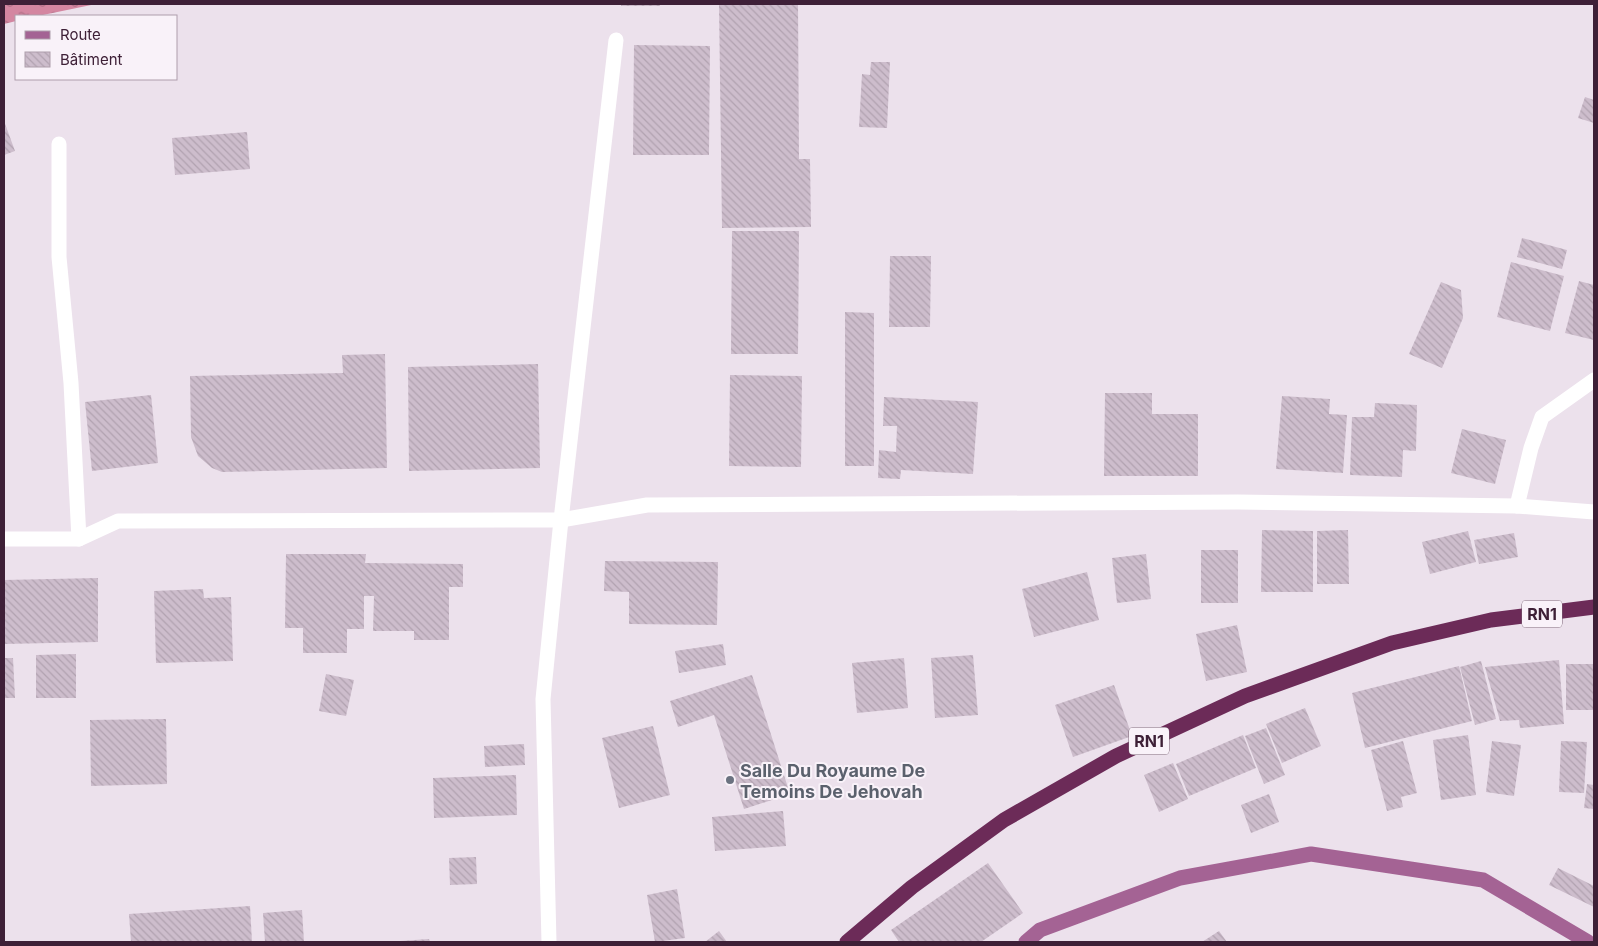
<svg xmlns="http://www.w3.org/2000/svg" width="1598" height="946" font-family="Inter,sans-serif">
<defs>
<pattern id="water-ripples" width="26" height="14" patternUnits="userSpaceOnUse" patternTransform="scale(1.25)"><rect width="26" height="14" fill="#d486a1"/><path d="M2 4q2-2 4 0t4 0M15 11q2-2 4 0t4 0" fill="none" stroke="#ad6d84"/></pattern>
<pattern id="building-back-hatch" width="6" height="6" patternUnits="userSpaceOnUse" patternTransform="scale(1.25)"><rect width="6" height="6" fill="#cdbdcc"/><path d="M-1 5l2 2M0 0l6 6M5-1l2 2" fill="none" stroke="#b1a2b0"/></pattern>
</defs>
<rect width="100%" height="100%" fill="#ece1ec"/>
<polygon fill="url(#water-ripples)" points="4,4 96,4 38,16 16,16 16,21 4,24"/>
<g fill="url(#building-back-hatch)">
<rect x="621" y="4" width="39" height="2"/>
<polygon points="719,4 798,4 799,159 810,159 811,227 722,228"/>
<polygon points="634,45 710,46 709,155 633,155"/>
<polygon points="871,62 890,62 887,128 859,127 862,74 870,75"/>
<polygon points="1585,97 1594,100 1594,123 1578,118"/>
<polygon points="4,121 15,151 4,155"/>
<polygon points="247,132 250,169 175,175 172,138"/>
<polygon points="732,231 799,231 798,354 731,354"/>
<polygon points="1522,238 1567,250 1562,269 1517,257"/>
<polygon points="890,256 931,256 930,327 889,327"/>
<polygon points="1511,262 1564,276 1550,331 1497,317"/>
<polygon points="1579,281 1594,285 1594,340 1565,333"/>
<polygon points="1441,282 1461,290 1463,318 1442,368 1409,354"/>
<polygon points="845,312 874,313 874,466 845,466"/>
<polygon points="385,354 387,468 222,472 212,468 198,456 191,437 190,376 343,373 342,355"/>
<polygon points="538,364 540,468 409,471 408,367"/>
<polygon points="730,375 802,376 801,467 729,466"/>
<polygon points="1105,393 1152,393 1152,414 1198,414 1198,476 1104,476"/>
<polygon points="151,395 158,463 92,471 85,402"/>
<polygon points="1282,396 1330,399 1329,414 1347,415 1343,473 1276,469"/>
<polygon points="884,397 978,402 973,474 901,470 900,479 878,478 879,450 896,452 897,426 883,426"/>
<polygon points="1375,403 1417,405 1416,451 1403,450 1402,477 1350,475 1352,417 1374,417"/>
<polygon points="1462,429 1506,440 1495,484 1451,473"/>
<polygon points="1262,530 1313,531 1313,592 1261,592"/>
<polygon points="1348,530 1349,584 1317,584 1317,531"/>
<polygon points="1468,531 1476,562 1430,574 1422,542"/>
<polygon points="1514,533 1518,557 1479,564 1474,540"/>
<rect x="1201" y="550" width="37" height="53"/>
<polygon points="286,554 366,554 365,563 463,564 463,587 449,587 449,640 414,640 414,631 373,631 374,596 364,596 364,629 347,629 347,653 303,653 303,628 285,628"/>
<polygon points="1146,554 1151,599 1117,603 1112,558"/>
<polygon points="605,561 718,562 717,625 629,624 629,592 604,591"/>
<polygon points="1087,572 1099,620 1034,637 1022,589"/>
<polygon points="98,578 98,642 4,644 4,580"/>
<polygon points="203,589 204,598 231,597 233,661 156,663 154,591"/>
<polygon points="1237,625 1247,672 1206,681 1196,634"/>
<polygon points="723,644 726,665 679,673 675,651"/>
<polygon points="76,654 76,698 36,698 36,655"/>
<polygon points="973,655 978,715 935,718 931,658"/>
<polygon points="4,658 13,658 15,698 4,698"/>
<polygon points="904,658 908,708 857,713 852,663"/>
<polygon points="1559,660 1564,724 1520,728 1519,720 1500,721 1485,667"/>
<polygon points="1481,661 1496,719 1475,725 1460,667"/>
<rect x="1566" y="664" width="28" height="46"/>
<polygon points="1459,666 1472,721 1365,748 1352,693"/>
<polygon points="326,674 354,680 346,716 319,711"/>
<polygon points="752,675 790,794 744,809 714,715 678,727 670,701"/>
<polygon points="1114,685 1132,736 1073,757 1055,705"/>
<polygon points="1305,708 1321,746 1282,763 1266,724"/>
<polygon points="166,719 167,784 91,786 90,720"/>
<polygon points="653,726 670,795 619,808 602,738"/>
<polygon points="1266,728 1285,775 1264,784 1245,736"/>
<polygon points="1243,735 1256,768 1189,796 1176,764"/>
<polygon points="1468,735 1476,795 1441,800 1433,740"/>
<polygon points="1403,741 1417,793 1401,797 1403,807 1387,811 1371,750"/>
<polygon points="1492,741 1521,745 1514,796 1486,792"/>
<polygon points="1561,741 1587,742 1584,793 1559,792"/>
<polygon points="524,744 525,765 485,767 484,746"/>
<polygon points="1173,763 1188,799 1159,812 1144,775"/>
<polygon points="516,775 517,815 434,818 433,778"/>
<polygon points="1587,784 1594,785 1594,809 1584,808"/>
<polygon points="1269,794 1279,822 1251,833 1241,805"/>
<polygon points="783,811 786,846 715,851 712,817"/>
<polygon points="476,857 477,884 450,885 449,858"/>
<polygon points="988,863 1023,913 981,942 899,942 891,930"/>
<polygon points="1558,868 1594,886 1594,907 1549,885"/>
<polygon points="677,889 685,938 655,942 647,895"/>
<polygon points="250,906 252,942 131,942 129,914"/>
<polygon points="302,910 304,942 265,942 263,913"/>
<polygon points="719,931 727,942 705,942"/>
<polygon points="1219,931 1227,942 1202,942"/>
<polygon points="429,939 430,942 400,942 400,941"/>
</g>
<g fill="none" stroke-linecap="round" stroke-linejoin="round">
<g stroke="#fff" stroke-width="15">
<polyline points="59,144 59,257 71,383 79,539"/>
<polyline points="1517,506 1531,448 1542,417 1594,380"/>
<polyline points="4,539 79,539 118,521 561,520 647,505 1238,502 1517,506 1594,512"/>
<polyline points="549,942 543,699 561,520 616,40"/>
</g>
<polyline stroke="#a46394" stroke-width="15" points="1026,942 1040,930 1180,878 1311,854 1483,880 1588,942"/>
<polyline stroke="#6c2b58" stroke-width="15" points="847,942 912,887 1004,820 1116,756 1245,696 1392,643 1491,620 1594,607"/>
</g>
<circle fill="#6b7280" stroke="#f9f2f9" stroke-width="2" cx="730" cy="780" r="5"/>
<g text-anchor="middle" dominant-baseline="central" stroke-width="4" stroke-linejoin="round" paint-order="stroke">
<g fill="#f9f2f9" stroke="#765f71" stroke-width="1">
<rect x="1522" y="600.5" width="40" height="27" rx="4"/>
<rect x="1129" y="727.5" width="40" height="27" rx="4"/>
</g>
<g font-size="16" font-weight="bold" fill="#3e2037">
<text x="1542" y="614">RN1</text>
<text x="1149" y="741">RN1</text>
</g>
<g font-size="18" font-weight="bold" fill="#5b616d" stroke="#f9f2f9" text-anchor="start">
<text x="740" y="770">Salle Du Royaume De<tspan x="740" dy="21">Temoins De Jehovah</tspan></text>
</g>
</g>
<rect width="1598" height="946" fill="none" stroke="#3e2037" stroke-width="10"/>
<rect x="15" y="15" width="162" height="65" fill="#f9f2f9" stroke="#ae9eab"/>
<rect x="25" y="31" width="25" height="8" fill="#a46394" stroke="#ae9eab"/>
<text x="60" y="40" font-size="15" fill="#3e2037">Route</text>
<rect x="25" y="52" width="25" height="15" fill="url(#building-back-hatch)" stroke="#ae9eab"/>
<text x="60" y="65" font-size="15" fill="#3e2037">Bâtiment</text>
</svg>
